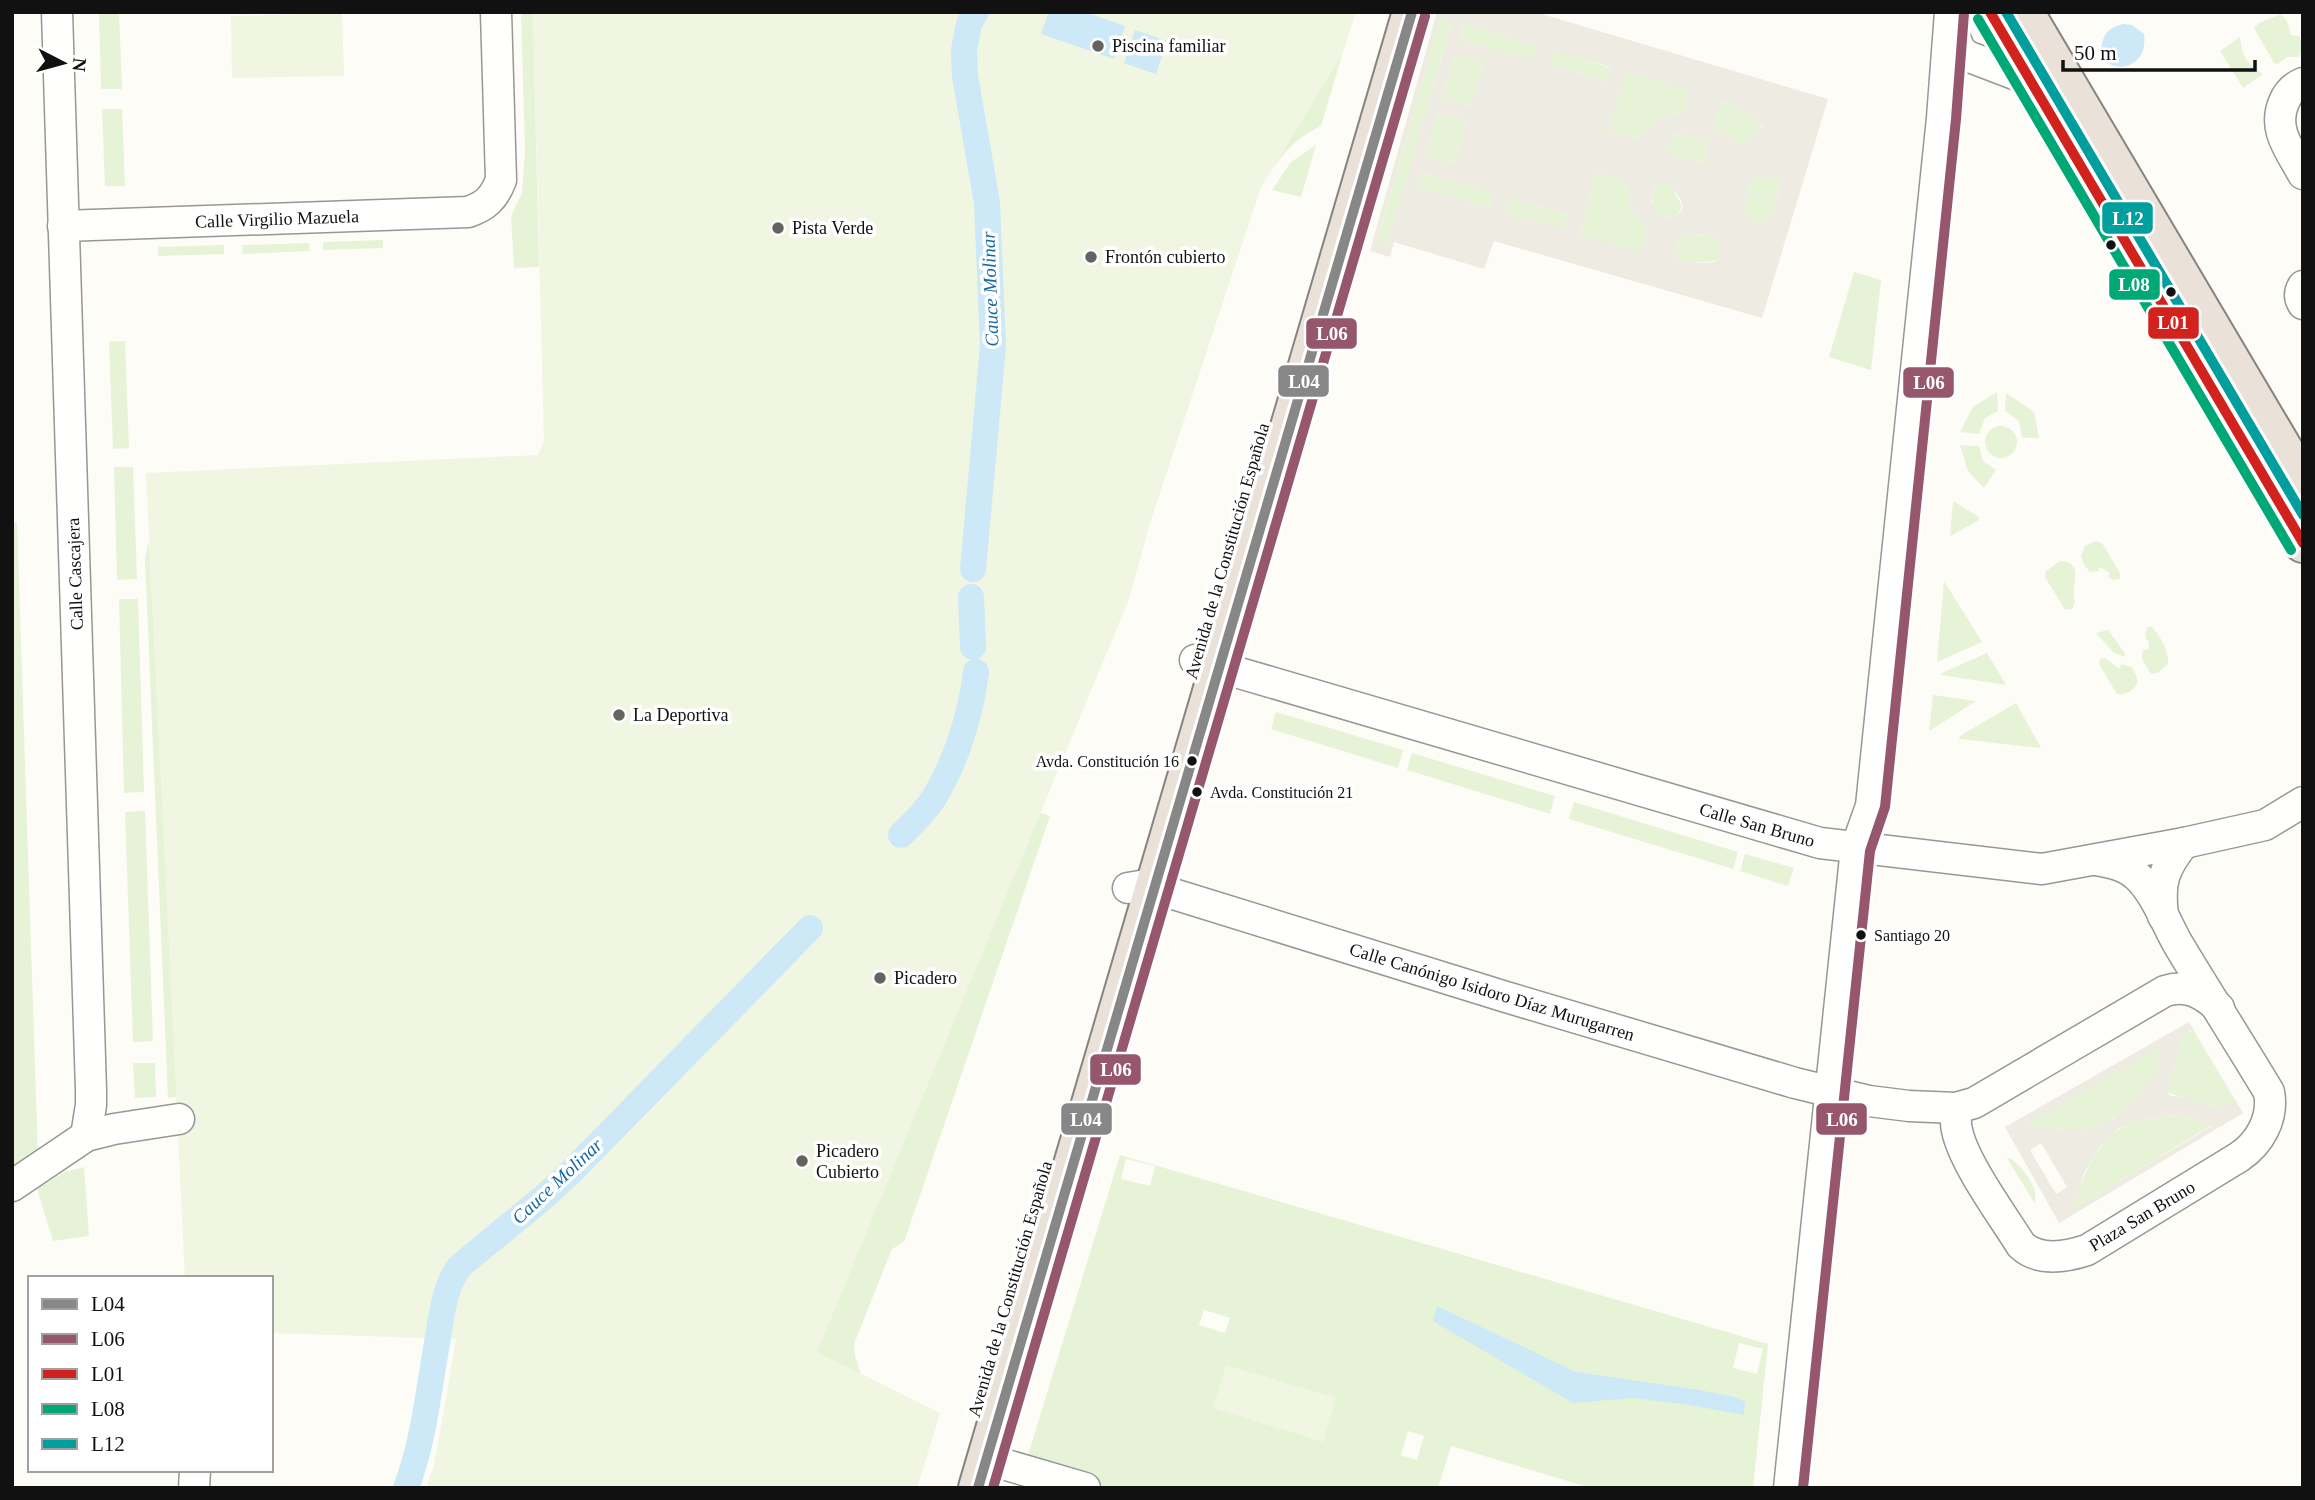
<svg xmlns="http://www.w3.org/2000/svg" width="2315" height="1500" font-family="Georgia,serif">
<rect width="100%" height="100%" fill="#fdfcf7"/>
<g fill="#e7f3d7" fill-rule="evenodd">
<polygon points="99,12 119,12 122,89 101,89"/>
<polygon points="521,12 533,12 539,267 514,268 511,216 522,193 525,150"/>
<polygon points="2281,14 2287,21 2291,35 2299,36 2302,43 2302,53 2298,57 2287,57 2278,64 2274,63 2254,28 2259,23"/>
<polygon points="1440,18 1452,21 1389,244 1377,241"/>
<polygon points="1464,24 1538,46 1533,61 1460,39"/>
<path d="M2240,37C2242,56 2247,64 2263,74L2243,88L2220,51Z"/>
<polygon points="1553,50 1612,68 1608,82 1549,65"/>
<path d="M1343,52L1321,126C1290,141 1279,159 1261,187Z"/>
<polygon points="1455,54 1484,63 1472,106 1443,97"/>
<polygon points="1626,72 1689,90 1683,112 1656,122 1638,139 1608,131"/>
<polygon points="1722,99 1753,116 1763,128 1740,146 1724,132 1713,128"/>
<polygon points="102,109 122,109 125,186 105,186"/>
<polygon points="1438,113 1467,121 1454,164 1425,155"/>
<polygon points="1673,132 1709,143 1703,164 1666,153"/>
<polygon points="1316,145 1301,197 1272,190 1291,162"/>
<polygon points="1421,172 1494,193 1490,208 1416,186"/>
<polygon points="1596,173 1625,181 1632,210 1647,231 1641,253 1580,235"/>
<polygon points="1752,178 1780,178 1776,205 1766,228 1742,211 1748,197"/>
<path d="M1662,184L1670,185C1673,188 1674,191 1676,195C1682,205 1686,209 1673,217L1664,216L1654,211C1651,202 1651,196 1654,187Z"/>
<polygon points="1510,198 1568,215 1564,230 1506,213"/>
<path d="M1714,232L1722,259C1706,264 1691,263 1674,260L1682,233L1700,235Z"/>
<polygon points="383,240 383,248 323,250 323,242"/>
<polygon points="309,243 310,251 243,254 242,245"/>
<polygon points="224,245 224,254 158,256 158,247"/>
<polygon points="1854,272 1881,280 1871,370 1829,357"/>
<polygon points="125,341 129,448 113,449 109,342"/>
<polygon points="1997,392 1998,411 1985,418 1979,434 1960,432 1973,407"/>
<polygon points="2006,393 2034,412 2039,438 2022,438 2019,421 2005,411"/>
<circle cx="2001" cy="442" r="16"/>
<polygon points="1960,445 1979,446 1983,461 1996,470 1984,488 1968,471"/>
<polygon points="114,467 133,467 137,579 117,580"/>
<polygon points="1953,501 1979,517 1979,520 1950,536"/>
<polygon points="17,522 38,1158 12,1174 12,523"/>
<polygon points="149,541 177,1081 178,1097 168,1098 145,559"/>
<polygon points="2096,541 2102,543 2120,573 2120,579 2113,580 2108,576 2110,573 2099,567 2099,571 2090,572 2084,565 2081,555 2085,546"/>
<path d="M2060,561C2087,562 2069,587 2075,601L2072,609L2065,610L2045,577L2046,571Z"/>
<polygon points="1944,581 1982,642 1937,662"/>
<polygon points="119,599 138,599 144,792 124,793"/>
<path d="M2148,627H2152C2161,637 2169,651 2168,664L2157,673L2151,674L2142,659L2143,650L2149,649V641L2146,640L2145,633Z"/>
<polygon points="2108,630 2125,653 2124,657 2114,653 2096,633"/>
<polygon points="1987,653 2006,685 1941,675 1942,673"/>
<path d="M2105,658L2120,669L2121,664L2132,667L2138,680C2136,690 2127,695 2117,694L2099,664L2100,659Z"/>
<polygon points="1933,695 1976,701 1929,731"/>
<polygon points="2016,703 2041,748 1959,739 1960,736"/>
<polygon points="1276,712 1403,750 1398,768 1271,729"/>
<polygon points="1412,753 1555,796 1550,814 1407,770"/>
<polygon points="1574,802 1738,852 1733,869 1569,819"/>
<polygon points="145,811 153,1041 133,1042 125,812"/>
<polygon points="1040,813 1050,816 904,1242 892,1249 854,1344 855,1356 861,1374 816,1352"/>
<polygon points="1745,854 1794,868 1788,886 1740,871"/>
<path d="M2193,1030L2234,1099L2231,1105C2226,1107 2225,1108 2219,1107C2213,1107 2171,1095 2167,1092L2183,1035Z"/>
<path d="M2164,1045C2161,1055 2158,1067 2153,1076C2138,1099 2116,1125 2087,1129C2066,1132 2044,1128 2022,1126Z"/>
<polygon points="133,1063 155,1063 156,1097 135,1098"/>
<path d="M2178,1115L2196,1119L2212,1125L2072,1210C2085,1171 2099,1128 2144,1119C2155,1117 2167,1117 2178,1115Z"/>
<path d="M1120,1155L1768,1344L1753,1488H1591L1451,1446L1438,1488H1018ZM1126,1159L1155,1166L1150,1186L1121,1179ZM1204,1310L1230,1318L1225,1333L1199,1325ZM1739,1343L1763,1349L1757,1374L1733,1368ZM1408,1431L1424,1436L1417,1460L1401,1455Z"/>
<path d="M2007,1158L2012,1159C2025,1172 2038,1185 2035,1204Z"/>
<polygon points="84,1167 89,1236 53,1241 37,1189 65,1172"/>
</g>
<g fill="#f0f6e1">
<polygon points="533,12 1356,12 1343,52 1261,187 1151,520 1129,599 817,1352 940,1413 917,1488 426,1488 434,1466 456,1339 271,1333 271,1278 185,1278 146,473 538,455 544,441"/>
<polygon points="342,13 344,76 232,78 231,16"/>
<polygon points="1226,1365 1336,1398 1323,1442 1213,1408"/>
</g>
<g fill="#edebe2" fill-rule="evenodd">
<path d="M1437,12H1535L1828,99L1762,318L1494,241L1484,269L1394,242L1390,257L1370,251ZM1440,19L1452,22L1388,244L1377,240ZM1464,24L1537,46L1533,60L1460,39ZM1554,51L1611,67L1608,82L1549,65ZM1455,54L1484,63L1471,106L1443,97ZM1626,72L1688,90L1683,112L1656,122L1638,139L1609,131ZM1722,99L1753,116L1763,127L1740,146L1724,132L1713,128ZM1438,113L1467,121L1454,164L1425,155ZM1673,132L1709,143L1703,164L1667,153ZM1421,172L1493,193L1490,208L1417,186ZM1596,173L1625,181L1632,210L1647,231L1641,252L1580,235ZM1780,178L1776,205L1765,227L1742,211L1748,197L1752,178ZM1661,184L1670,185L1681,200L1683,207L1681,212L1673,217L1664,216L1654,210L1651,201L1652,194L1654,187ZM1510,198L1568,215L1564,229L1506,213ZM1682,233L1693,235L1714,233L1722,259L1710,263H1697L1674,260Z"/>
<path d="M2189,1022L2243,1113L2059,1223L2005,1127ZM2191,1030L2194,1031L2234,1099L2231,1105L2216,1107L2183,1097L2171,1096L2167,1092L2183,1035ZM2163,1046L2154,1074L2133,1101L2114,1119L2089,1129L2062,1130L2024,1126ZM2178,1115L2196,1119L2212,1126L2073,1209L2084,1173L2100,1146L2119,1128L2143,1119ZM2041,1143L2067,1187L2056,1194L2030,1150Z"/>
</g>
<g fill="#cde8f7">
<polygon points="1049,12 1085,12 1125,26 1114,59 1041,34"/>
<path d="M2124,24L2132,25L2144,34C2150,78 2091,75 2103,40C2106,30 2114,26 2124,24Z"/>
<polygon points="1135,30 1167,41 1156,74 1124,63"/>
<polygon points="1437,1306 1576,1372 1699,1390 1735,1397 1745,1402 1744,1415 1690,1405 1632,1398 1573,1403 1433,1321"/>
</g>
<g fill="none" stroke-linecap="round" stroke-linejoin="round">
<g stroke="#cde8f7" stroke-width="26">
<polyline points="973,569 993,346 987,203 965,76 964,50 969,24 976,12"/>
<polyline points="971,597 973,647"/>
<path d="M901,835C913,823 925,812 934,798C956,761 971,715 976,672"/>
<path d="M406,1488C423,1443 428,1396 436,1349C441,1322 443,1287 460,1266L544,1197L570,1173L810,928"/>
</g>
<defs>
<g id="street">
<polyline points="57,12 91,1090 91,1105 86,1136"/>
<polyline points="1950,26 1960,50 1967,56 2030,80"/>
<path d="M2303,83C2293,87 2288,92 2284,102C2272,129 2290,150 2303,174"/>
<path d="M63,226L468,212C486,206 494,198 501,180L496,12"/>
<path d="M2303,286C2299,292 2299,298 2303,304"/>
<polyline points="1195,660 1820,843 2042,869 2184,843 2265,825 2303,802"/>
<path d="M1128,888L1140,886L1154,888L1506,997L1795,1083L1869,1101L1909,1106L1956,1108L1974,1103L2165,991C2187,984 2202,993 2219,1008"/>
<path d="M2163,916C2159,883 2163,869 2184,843"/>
<path d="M1956,1108C1956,1115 1955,1123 1957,1130C1963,1162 2003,1216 2021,1245C2039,1262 2066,1257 2087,1250L2239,1157C2260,1143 2274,1118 2269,1092C2239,1042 2208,994 2178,944C2166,923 2157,897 2140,879C2128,866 2113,863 2096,860"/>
<polyline points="12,1186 86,1136 114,1129 179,1119"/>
<polyline points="986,1459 1085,1488"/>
<polyline points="194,1488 195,1470"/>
<polyline points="1789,1488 1856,848 1871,806 1942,118 1950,12"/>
</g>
<g id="highway">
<polyline points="1990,12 2303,543"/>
<polyline points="2024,12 2303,483"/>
<polyline points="978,1488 1412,12"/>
</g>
</defs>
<use href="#street" stroke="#979795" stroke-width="33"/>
<use href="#highway" stroke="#858482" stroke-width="42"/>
<use href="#street" stroke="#fffffe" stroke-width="30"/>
<use href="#highway" stroke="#eae1d8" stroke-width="38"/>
<defs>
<polyline id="bus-1" points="978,1488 1412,12"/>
<g id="bus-2">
<polyline points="993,1488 1425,16"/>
<polyline points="1803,1488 1870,851 1885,807 1956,119 1964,13"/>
</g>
<polyline id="bus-3" points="1990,12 2303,543"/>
<polyline id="bus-4" points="1978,19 2291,550"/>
<polyline id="bus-5" points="2006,12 2303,515"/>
</defs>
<use href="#bus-1" stroke="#fff" stroke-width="16"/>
<use href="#bus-2" stroke="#fff" stroke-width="16"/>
<use href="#bus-3" stroke="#fff" stroke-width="16"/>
<use href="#bus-4" stroke="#fff" stroke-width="16"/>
<use href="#bus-5" stroke="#fff" stroke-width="16"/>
<use href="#bus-1" stroke="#878787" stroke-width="10"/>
<use href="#bus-2" stroke="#96576d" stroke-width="10"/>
<use href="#bus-3" stroke="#d1221d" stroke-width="10"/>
<use href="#bus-4" stroke="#00a876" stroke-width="10"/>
<use href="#bus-5" stroke="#009e9d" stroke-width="10"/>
</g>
<g fill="#646362" stroke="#fff" stroke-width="2.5">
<circle cx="1098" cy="46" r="7"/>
<circle cx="778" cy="228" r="7"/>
<circle cx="1091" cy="257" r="7"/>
<circle cx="619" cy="715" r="7"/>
<circle cx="880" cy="978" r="7"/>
<circle cx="802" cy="1161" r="7"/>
</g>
<g fill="#111" stroke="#fff" stroke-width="2.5">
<circle cx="2111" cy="245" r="6"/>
<circle cx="2171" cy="292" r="6"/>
<circle cx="1192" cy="761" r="6"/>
<circle cx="1197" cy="792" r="6"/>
<circle cx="1861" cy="935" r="6"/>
</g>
<g text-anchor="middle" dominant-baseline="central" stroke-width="7" stroke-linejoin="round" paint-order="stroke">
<g font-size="16" fill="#111" stroke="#fff" text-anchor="start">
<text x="1179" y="761" text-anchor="end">Avda. Constitución 16</text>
<text x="1210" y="792">Avda. Constitución 21</text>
<text x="1874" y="935">Santiago 20</text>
</g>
<g font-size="18" fill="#111" stroke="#fff" text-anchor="start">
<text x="1112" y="46">Piscina familiar</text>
<text x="792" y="228">Pista Verde</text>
<text x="1105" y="257">Frontón cubierto</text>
<text x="633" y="715">La Deportiva</text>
<text x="894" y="978">Picadero</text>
<text x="816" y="1151">Picadero<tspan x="816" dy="21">Cubierto</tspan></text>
</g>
<g font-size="18" fill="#111" stroke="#fff">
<text transform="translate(277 219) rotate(-2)">Calle Virgilio Mazuela</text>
<text transform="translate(1227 551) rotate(-74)">Avenida de la Constitución Española</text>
<text transform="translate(75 574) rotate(-92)">Calle Cascajera</text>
<text transform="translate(1757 825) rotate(16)">Calle San Bruno</text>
<text transform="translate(1492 992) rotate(17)">Calle Canónigo Isidoro Díaz Murugarren</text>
<text transform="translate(2142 1216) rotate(-31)">Plaza San Bruno</text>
<text transform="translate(1010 1289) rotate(-74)">Avenida de la Constitución Española</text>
</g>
<g font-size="19" font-style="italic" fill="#1768a6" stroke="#fff">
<text transform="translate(990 289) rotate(-92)">Cauce Molinar</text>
<text transform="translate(557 1181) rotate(-43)">Cauce Molinar</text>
</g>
</g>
<g stroke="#fff" stroke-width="2.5">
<rect x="2101" y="201" width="53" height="34" rx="7" fill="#009e9d"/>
<rect x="2108" y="268" width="53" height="33" rx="7" fill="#00a876"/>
<rect x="2147" y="306" width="53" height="34" rx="7" fill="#d1221d"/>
<rect x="1305" y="317" width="53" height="33" rx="7" fill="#96576d"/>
<rect x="1277" y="364" width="53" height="34" rx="7" fill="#878787"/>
<rect x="1902" y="366" width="53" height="33" rx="7" fill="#96576d"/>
<rect x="1089" y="1053" width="53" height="33" rx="7" fill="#96576d"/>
<rect x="1815" y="1102" width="53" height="34" rx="7" fill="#96576d"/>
<rect x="1060" y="1102" width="53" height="34" rx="7" fill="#878787"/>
</g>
<g font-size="19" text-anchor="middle" font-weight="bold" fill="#fff">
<text x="2128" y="225">L12</text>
<text x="2134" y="291">L08</text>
<text x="2173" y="329">L01</text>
<text x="1332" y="340">L06</text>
<text x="1304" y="388">L04</text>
<text x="1929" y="389">L06</text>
<text x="1116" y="1076">L06</text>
<text x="1842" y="1126">L06</text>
<text x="1086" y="1126">L04</text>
</g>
<rect width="2315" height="1500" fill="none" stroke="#111111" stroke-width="28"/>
<rect x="28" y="1276" width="245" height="196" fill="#ffffff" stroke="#a0a0a0" stroke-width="2"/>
<rect x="42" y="1299" width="35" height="10" fill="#878787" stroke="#a0a0a0" stroke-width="2"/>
<text x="91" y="1311" font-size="21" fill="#111111">L04</text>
<rect x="42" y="1334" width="35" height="10" fill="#96576d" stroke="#a0a0a0" stroke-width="2"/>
<text x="91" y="1346" font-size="21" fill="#111111">L06</text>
<rect x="42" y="1369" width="35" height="10" fill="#d1221d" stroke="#a0a0a0" stroke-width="2"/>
<text x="91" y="1381" font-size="21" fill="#111111">L01</text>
<rect x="42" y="1404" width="35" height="10" fill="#00a876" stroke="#a0a0a0" stroke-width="2"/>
<text x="91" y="1416" font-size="21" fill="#111111">L08</text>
<rect x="42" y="1439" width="35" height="10" fill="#009e9d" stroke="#a0a0a0" stroke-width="2"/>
<text x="91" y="1451" font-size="21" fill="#111111">L12</text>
<g transform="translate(63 63) rotate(96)" stroke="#ffffff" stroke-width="5" paint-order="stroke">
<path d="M0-5L12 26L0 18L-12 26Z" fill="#111111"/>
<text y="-10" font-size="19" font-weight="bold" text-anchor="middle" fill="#111111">N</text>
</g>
<path d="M2063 60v10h192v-10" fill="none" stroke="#111111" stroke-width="3.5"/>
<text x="2074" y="60" font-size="21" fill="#111111" stroke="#ffffff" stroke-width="5" paint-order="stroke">50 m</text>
</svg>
